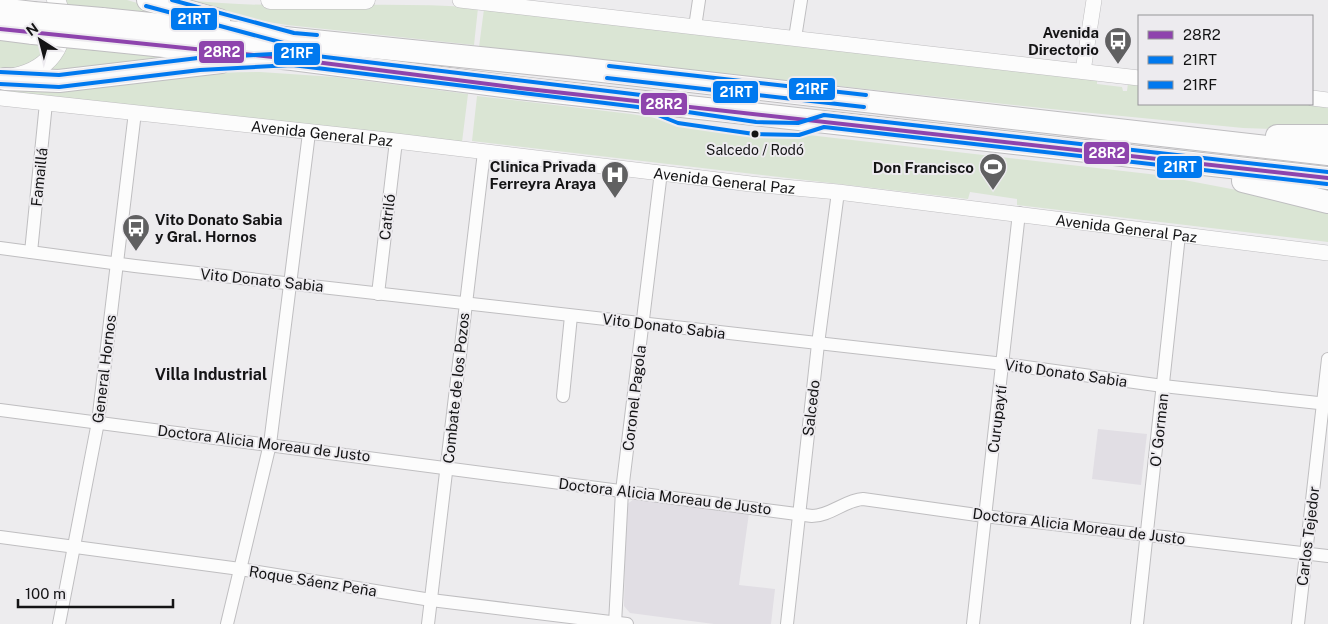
<svg xmlns="http://www.w3.org/2000/svg" width="1328" height="624" font-family="'Public Sans',sans-serif">
<rect width="100%" height="100%" fill="#edecee"/>
<g fill="#e1dee4">
<polygon points="1098,429 1147,434 1141,485 1092,479"/>
<polygon points="634,499 749,513 739,585 775,589 771,624 714,624 630,613 624,606 626,505"/>
</g>
<g fill="#dae5d4">
<polygon points="66,0 127,0 179,15 68,6"/>
<path d="M187,0C284,11 381,0 478,8L474,45L287,25L210,13Z"/>
<polygon points="484,9 1097,79 1097,84 1122,87 1123,91 1127,91 1128,83 1139,84 1139,104 1309,104 1328,106 1328,131 1243,128 1051,109 479,47"/>
<path d="M0,39L54,44C35,61 28,71 0,68Z"/>
<polygon points="68,45 184,59 44,73 61,58"/>
<polygon points="260,72 335,77 468,94 462,142 0,92 0,84 192,73"/>
<polygon points="477,96 631,114 761,135 791,133 1158,175 1300,202 1328,210 1328,242 1017,205 1017,199 970,192 968,199 472,141"/>
</g>
<g fill="none" stroke-linecap="round" stroke-linejoin="round">
<defs>
<g id="minor">
<polyline points="695,27 699,0"/>
<polyline points="795,38 801,0"/>
<polyline points="0,248 135,266 1004,364 1163,386 1328,404"/>
<polyline points="31,252 46,103"/>
<polyline points="378,294 396,141"/>
<polyline points="563,396 571,316"/>
<path d="M0,410L812,516C830,516 845,500 863,499L984,516L1328,556"/>
<polyline points="0,537 240,569 431,600 627,624"/>
<polyline points="59,624 98,422 135,112"/>
<polyline points="227,624 270,444 309,133"/>
<polyline points="428,624 484,152"/>
<polyline points="615,624 622,491 661,172"/>
<polyline points="787,624 818,344 838,192"/>
<polyline points="973,624 1019,213"/>
<polyline points="1137,624 1179,235"/>
<polyline points="1298,624 1328,359"/>
</g>
<g id="tertiary">
<polyline points="460,0 1139,78"/>
<polyline points="1083,71 1094,0"/>
<path id="s1" d="M0,98L396,141L751,184L838,192L1328,253"/>
<polyline points="1312,98 1328,100"/>
</g>
<g id="secondary">
<polyline points="270,0 366,0"/>
<path d="M14,77C53,69 73,37 56,0"/>
</g>
<g id="motorway">
<polyline points="148,0 219,20"/>
<polyline points="0,9 33,13"/>
<polyline points="102,19 567,67 1328,154"/>
<polyline points="0,29 33,33"/>
<polyline points="96,39 292,59 519,88 1328,178"/>
<polyline points="5,79 59,81 221,62"/>
<polyline points="1277,136 1328,136"/>
<polyline points="1243,181 1328,202"/>
</g>
</defs>
<use href="#minor" stroke="#bfbec0" stroke-width="14"/>
<use href="#tertiary" stroke="#bfbec0" stroke-width="16"/>
<use href="#secondary" stroke="#bfbec0" stroke-width="19"/>
<use href="#motorway" stroke="#bfbec0" stroke-width="24"/>
<use href="#minor" stroke="#fcfcfc" stroke-width="12"/>
<use href="#tertiary" stroke="#fcfcfc" stroke-width="15"/>
<use href="#secondary" stroke="#fcfcfc" stroke-width="18"/>
<use href="#motorway" stroke="#fcfcfc" stroke-width="22"/>
<defs>
<g id="motorway-bridge">
<polyline points="33,13 102,19"/>
<polyline points="33,33 96,39"/>
</g>
</defs>
<use href="#motorway-bridge" stroke="#bfbec0" stroke-width="24" stroke-linecap="butt"/>
<use href="#motorway-bridge" stroke="#fcfcfc" stroke-width="22"/>
<defs>
<polyline id="bus-1" points="0,29 292,59 519,88 1328,178"/>
<g id="bus-2">
<polyline points="146,6 291,45 315,47"/>
<polyline points="607,78 864,107"/>
<polyline points="0,84 59,87 200,70 292,65 638,107 678,123 754,134 799,135 824,127 1327,184"/>
</g>
<g id="bus-3">
<polyline points="172,0 294,33 317,35"/>
<polyline points="609,66 866,95"/>
<polyline points="0,72 59,75 198,58 292,53 641,95 681,111 756,122 798,123 824,115 1328,172"/>
</g>
</defs>
<use href="#bus-1" stroke="#edebef" stroke-width="8"/>
<use href="#bus-2" stroke="#edebef" stroke-width="8"/>
<use href="#bus-3" stroke="#edebef" stroke-width="8"/>
<use href="#bus-1" stroke="#8e44ad" stroke-width="4"/>
<use href="#bus-2" stroke="#0079ef" stroke-width="4"/>
<use href="#bus-3" stroke="#0079ef" stroke-width="4"/>
</g>
<defs>
<symbol id="bus-pin" viewBox="-11 -11 22 30"><path d="M0 17L-7.5 6A9.5 9.5 0 1 1 7.5 6Z" fill="#606061" stroke="#edebef"/><path d="M-5-6H5V4H4V6H2V4H-2V6H-4V4H-5ZM-3.5-4V0h7V-4ZM-3.5 1.2v1.5H-2V1.2ZM2 1.2v1.5H3.5V1.2Z" fill="#fff"/></symbol>
<symbol id="stadium-pin" viewBox="-11 -11 22 30"><path d="M0 17L-7.5 6A9.5 9.5 0 1 1 7.5 6Z" fill="#606061" stroke="#edebef"/><path d="M0-5a6.5 5 0 1 0 0 10a6.5 5 0 1 0 0-10ZM-3.5-1.8h7v3.6h-7Z" fill="#fff"/></symbol>
<symbol id="hospital-pin" viewBox="-11 -11 22 30"><path d="M0 17L-7.5 6A9.5 9.5 0 1 1 7.5 6Z" fill="#606061" stroke="#edebef"/><path d="M-5-5h3v3.5h4V-5h3V5h-3V1.5h-4V5h-3Z" fill="#fff"/></symbol>
</defs>
<g fill-rule="evenodd">
<use href="#bus-pin" x="1102" y="25" width="32" height="43"/>
<use href="#stadium-pin" x="977" y="151" width="32" height="43"/>
<use href="#hospital-pin" x="599" y="159" width="32" height="43"/>
<use href="#bus-pin" x="120" y="212" width="32" height="43"/>
</g>
<circle fill="#141415" stroke="#edebef" stroke-width="2" cx="755" cy="134" r="4.5"/>
<g text-anchor="middle" dominant-baseline="central" stroke-width="4" stroke-linejoin="round" paint-order="stroke">
<g font-size="14" fill="#141415" stroke="#edebef">
<text x="755" y="150">Salcedo / Rodó</text>
</g>
<g font-size="15" font-weight="bold" fill="#141415" stroke="#edebef" text-anchor="end">
<text x="1099" y="32">Avenida<tspan x="1099" dy="17">Directorio</tspan></text>
<text x="596" y="166">Clinica Privada<tspan x="596" dy="17">Ferreyra Araya</tspan></text>
<text x="974" y="167">Don Francisco</text>
<text x="155" y="219" text-anchor="start">Vito Donato Sabia<tspan x="155" dy="17">y Gral. Hornos</tspan></text>
</g>
<g font-size="15" fill="#141415" stroke="#edebef">
<text stroke="none"><textPath href="#s1" startOffset="324">Avenida General Paz</textPath></text>
<text transform="translate(39 177) rotate(-84)">Famaillá</text>
<text stroke="none"><textPath href="#s1" startOffset="729">Avenida General Paz</textPath></text>
<text transform="translate(387 217) rotate(-83)">Catriló</text>
<text stroke="none"><textPath href="#s1" startOffset="1134">Avenida General Paz</textPath></text>
<text transform="translate(262 280) rotate(6)">Vito Donato Sabia</text>
<text transform="translate(664 326) rotate(7)">Vito Donato Sabia</text>
<text transform="translate(104 369) rotate(-83)">General Hornos</text>
<text transform="translate(1066 373) rotate(8)">Vito Donato Sabia</text>
<text transform="translate(456 388) rotate(-84)">Combate de los Pozos</text>
<text transform="translate(634 398) rotate(-83)">Coronel Pagola</text>
<text transform="translate(811 408) rotate(-83)">Salcedo</text>
<text transform="translate(997 419) rotate(-83)">Curupaytí</text>
<text transform="translate(1159 430) rotate(-84)">O' Gorman</text>
<text transform="translate(264 443) rotate(7)">Doctora Alicia Moreau de Justo</text>
<text transform="translate(665 496) rotate(7)">Doctora Alicia Moreau de Justo</text>
<text transform="translate(1079 526) rotate(7)">Doctora Alicia Moreau de Justo</text>
<text transform="translate(1308 536) rotate(-83)">Carlos Tejedor</text>
<text transform="translate(313 581) rotate(9)">Roque Sáenz Peña</text>
</g>
<g font-size="16" font-weight="bold" fill="#141415" stroke="#edebef">
<text x="211" y="374">Villa Industrial</text>
</g>
</g>
<g stroke="#edebef" stroke-width="2">
<rect x="170" y="7" width="48" height="24" rx="5" fill="#0079ef"/>
<rect x="198" y="40" width="47" height="24" rx="5" fill="#8e44ad"/>
<rect x="273" y="42" width="48" height="24" rx="5" fill="#0079ef"/>
<rect x="788" y="77" width="48" height="24" rx="5" fill="#0079ef"/>
<rect x="712" y="80" width="47" height="24" rx="5" fill="#0079ef"/>
<rect x="640" y="92" width="48" height="24" rx="5" fill="#8e44ad"/>
<rect x="1083" y="141" width="47" height="24" rx="5" fill="#8e44ad"/>
<rect x="1156" y="155" width="47" height="24" rx="5" fill="#0079ef"/>
</g>
<g font-size="14" text-anchor="middle" font-weight="bold" fill="#fff">
<text x="194" y="24">21RT</text>
<text x="222" y="57">28R2</text>
<text x="297" y="58">21RF</text>
<text x="812" y="94">21RF</text>
<text x="736" y="97">21RT</text>
<text x="664" y="109">28R2</text>
<text x="1107" y="158">28R2</text>
<text x="1180" y="172">21RT</text>
</g>
<rect x="1138" y="15" width="175" height="90" fill="#edebef" stroke="#969598"/>
<rect x="1148" y="31" width="25" height="8" fill="#8e44ad" stroke="#969598"/>
<text x="1183" y="40" font-size="15" fill="#141415">28R2</text>
<rect x="1148" y="56" width="25" height="8" fill="#0079ef" stroke="#969598"/>
<text x="1183" y="65" font-size="15" fill="#141415">21RT</text>
<rect x="1148" y="81" width="25" height="8" fill="#0079ef" stroke="#969598"/>
<text x="1183" y="90" font-size="15" fill="#141415">21RF</text>
<g transform="translate(40 40) rotate(324)" stroke="#edebef" stroke-width="4" paint-order="stroke">
<path d="M0-4L9 19L0 12L-9 19Z" fill="#141415"/>
<text y="-8" font-size="14" font-weight="bold" text-anchor="middle" fill="#141415">N</text>
</g>
<path d="M18 599v8h155v-8" fill="none" stroke="#141415" stroke-width="2.5"/>
<text x="25" y="599" font-size="15" fill="#141415" stroke="#edebef" stroke-width="4" paint-order="stroke">100 m</text>
</svg>
